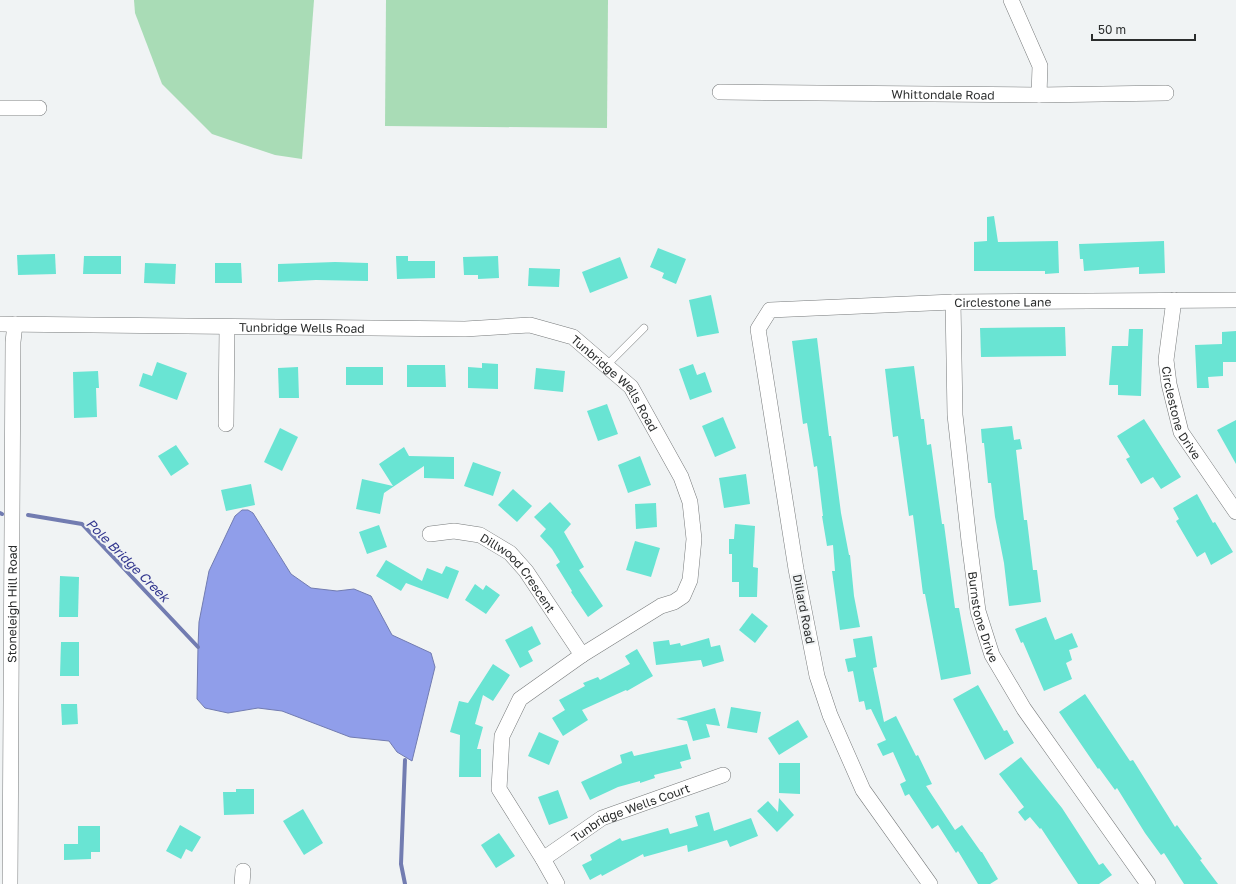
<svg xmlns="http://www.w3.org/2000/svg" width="1236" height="884" font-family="'Golos Text',sans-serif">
<rect width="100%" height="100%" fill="#f0f3f4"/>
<g fill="#a9dcb6">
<polygon points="134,0 314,0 302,159 275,155 212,134 162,84 135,13"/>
<polygon points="386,0 608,0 607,128 385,126"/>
</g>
<polygon fill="#909eea" stroke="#727cb1" points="242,510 248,510 253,513 291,574 311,588 337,591 354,589 371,596 392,635 431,653 435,667 412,761 397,752 389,741 350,737 282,711 258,708 228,713 205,708 197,699 198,647 199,622 209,571 235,516"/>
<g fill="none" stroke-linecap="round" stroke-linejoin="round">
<g stroke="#727cb1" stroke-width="4">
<polyline points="0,513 2,514"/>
<polyline points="28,515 82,524 198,647"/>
<polyline points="405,884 401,864 405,760"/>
</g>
</g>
<g fill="#69e4d3">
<polygon points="994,216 998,242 1058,241 1059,273 1045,274 1045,271 974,271 974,242 987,241 987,217"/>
<polygon points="1164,241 1165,273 1139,274 1139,267 1084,271 1083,259 1080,259 1079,244"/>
<polygon points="658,248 686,259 676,284 662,278 664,273 650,267"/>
<polygon points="55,254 56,274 18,275 17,255"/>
<polygon points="84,256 121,256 121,274 83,274"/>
<polygon points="396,256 408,256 408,261 435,261 435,278 397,279"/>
<polygon points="498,256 499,278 478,279 478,275 464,275 463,257"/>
<polygon points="620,257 628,278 590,293 582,272"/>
<polygon points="335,262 368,263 368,281 316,280 278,282 278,264"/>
<polygon points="145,263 176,264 175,284 144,283"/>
<polygon points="215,263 241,263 242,283 215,283"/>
<polygon points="529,268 560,269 559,287 528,286"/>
<polygon points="711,295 719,333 697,337 689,300"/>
<polygon points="1065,327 1066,356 981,357 980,328"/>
<polygon points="1129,329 1143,329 1141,396 1118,395 1118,385 1109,385 1112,346 1128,346"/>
<polygon points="1236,331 1236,362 1223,362 1223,376 1208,377 1209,388 1197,388 1195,345 1222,344 1222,332"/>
<polygon points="817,338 829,436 831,436 841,513 849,555 850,555 854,596 860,627 840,630 832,571 835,571 833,545 827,546 822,516 823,516 817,466 814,467 807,423 803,424 792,341"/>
<polygon points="157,362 187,373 177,400 139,386 143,373 152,376"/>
<polygon points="482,363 498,364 498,389 468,388 468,367 482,368"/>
<polygon points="693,364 697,375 705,372 712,392 690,400 679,369"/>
<polygon points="407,365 445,365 446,387 407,387"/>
<polygon points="914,366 921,419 924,419 927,445 931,444 942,524 944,524 955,608 959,608 971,674 941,680 925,594 923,594 913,515 909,516 898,436 893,437 885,369"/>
<polygon points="298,367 299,398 279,398 278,368"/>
<rect x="346" y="367" width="37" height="18"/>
<polygon points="536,368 565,371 563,392 534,389"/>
<polygon points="98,371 99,388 96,388 97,417 74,418 73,372"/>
<polygon points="607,404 618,434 598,441 587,411"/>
<polygon points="723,417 736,448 715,457 702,426"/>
<polygon points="1144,419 1181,477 1161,489 1153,477 1141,484 1126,459 1130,457 1117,436"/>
<polygon points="1236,420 1236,464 1217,430"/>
<polygon points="1012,426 1014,440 1020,439 1022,449 1016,450 1024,520 1027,520 1033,570 1037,570 1041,602 1009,606 1004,563 995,517 991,483 988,483 984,443 982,443 981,429"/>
<polygon points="280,428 298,437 282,471 264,462"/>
<polygon points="176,445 189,464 171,476 158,456"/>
<polygon points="404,447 409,456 454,457 454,479 424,478 424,466 384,493 380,514 356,509 362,479 393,486 379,464"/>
<polygon points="640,456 651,485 628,493 618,465"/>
<polygon points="473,462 501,472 493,496 464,486"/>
<polygon points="746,474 750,504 724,508 719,478"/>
<polygon points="251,484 255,505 226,511 221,490"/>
<polygon points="513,489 532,506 517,522 498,505"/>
<polygon points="1197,494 1213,523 1215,522 1233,552 1211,565 1205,552 1197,557 1176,521 1179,519 1173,508"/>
<polygon points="550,502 571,524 564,532 584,567 579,570 603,606 588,617 571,592 572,591 556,565 560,562 552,549 540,536 546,529 534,517"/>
<polygon points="656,503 657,527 636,529 635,504"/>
<polygon points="735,524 755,526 753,567 758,568 757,597 739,597 739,582 732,582 732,554 729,554 729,539 734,539"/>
<polygon points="379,525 387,547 367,554 359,532"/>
<polygon points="635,541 660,548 651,577 626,570"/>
<polygon points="386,560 422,581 427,568 442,574 446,566 459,571 448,599 406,583 401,591 376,576"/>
<polygon points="60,576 79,577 78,617 59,617"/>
<polygon points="475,584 483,590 486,585 500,595 486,614 465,600"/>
<polygon points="752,613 768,626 755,643 739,630"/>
<polygon points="1046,617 1055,640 1072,633 1078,647 1069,650 1072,660 1066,663 1072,679 1044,691 1023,642 1021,643 1015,629"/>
<polygon points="532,626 541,644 528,651 533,661 520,668 505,640"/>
<polygon points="872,636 877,667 873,668 884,722 896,716 916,756 918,755 932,784 926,786 955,830 962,825 981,852 982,852 998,879 990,884 978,884 958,851 956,853 938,825 932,829 909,794 905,796 900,784 906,781 893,752 883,756 877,744 886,740 871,709 866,710 864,701 859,702 853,671 848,672 845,659 856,657 853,639"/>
<polygon points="709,638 711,647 720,645 724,661 703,667 701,660 656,665 653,642 669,640 670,645 680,643 681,646"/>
<polygon points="61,642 79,642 79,676 60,676"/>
<polygon points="637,649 653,676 627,691 626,690 582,710 588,720 563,736 552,718 565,710 559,700 585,686 583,683 598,677 600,680 630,664 625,656"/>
<polygon points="493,664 510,675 493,701 483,695 475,724 483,727 477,749 481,749 481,777 459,777 460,735 450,732 459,701 468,703"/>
<polygon points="978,685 1004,731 1007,730 1014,743 985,760 953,699"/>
<polygon points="1085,694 1130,761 1133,760 1175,827 1177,825 1202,859 1200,860 1218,884 1184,884 1164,853 1161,855 1145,833 1117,788 1115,790 1099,768 1098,769 1059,712"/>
<polygon points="61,704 77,704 78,724 62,725"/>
<polygon points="731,707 761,712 757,733 727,728"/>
<polygon points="715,708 720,726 706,724 710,737 693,741 687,721 676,719"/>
<polygon points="798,720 808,737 779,755 768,738"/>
<polygon points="539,732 559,741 549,765 528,756"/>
<polygon points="687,744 691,759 680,762 682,768 654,775 655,778 640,783 640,781 618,787 590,800 581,782 622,763 620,755 632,751 634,756"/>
<polygon points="1021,757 1062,808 1099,865 1103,863 1112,875 1099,884 1078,884 1041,828 1040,829 1030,817 1025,821 1018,812 1024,807 999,774"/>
<polygon points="779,763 800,763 800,794 779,793"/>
<polygon points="236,789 254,789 254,814 224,815 223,792 236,792"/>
<polygon points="558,790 568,818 549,825 538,797"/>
<polygon points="779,798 794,815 777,832 757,811 768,801 778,812"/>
<polygon points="303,809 323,843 304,855 283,821"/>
<polygon points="709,812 714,831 751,818 758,836 730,847 727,840 688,852 687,845 644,857 643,854 602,876 601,874 590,880 582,865 592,860 590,855 620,838 622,841 668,828 670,834 698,826 695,816"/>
<polygon points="180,825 201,837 192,852 186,849 181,859 166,851"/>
<polygon points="78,826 100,826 100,852 91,852 91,859 64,860 64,844 78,844"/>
<polygon points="499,833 515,856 496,868 481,845"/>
</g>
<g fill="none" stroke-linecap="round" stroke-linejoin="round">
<defs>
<polyline id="service" points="606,366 644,328"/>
<g id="minor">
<polyline points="1011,0 1040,66 1039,95"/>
<path id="s1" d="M720,92L1039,95L1166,93"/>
<polyline points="0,108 39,108"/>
<path id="s2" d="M1174,300L1166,360L1169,384L1181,432L1236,512"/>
<path id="s3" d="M953,302L955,415L969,541L978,611L992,655L1024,709L1148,884"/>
<path id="s4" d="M0,324L465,329L530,325L573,337L631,387L681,477L690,502L694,539L690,580L683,596L674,602L661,606L582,655L520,699L502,736L499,789L543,859L557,884"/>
<polyline points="226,424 227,327"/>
<path id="s5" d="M430,534L454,531L480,535L510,553L526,571L582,655"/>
<path id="s6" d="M543,859L602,818L723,775"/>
<path id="s7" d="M10,884L13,342L15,324"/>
<polyline points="242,884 243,871"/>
<path id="s8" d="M930,884L863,790L830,715L817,676L796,569L758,329L770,310L953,302L1236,300"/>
</g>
</defs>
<use href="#service" stroke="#777a7b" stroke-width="8"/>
<use href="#minor" stroke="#777a7b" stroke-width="16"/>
<use href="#service" stroke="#fff" stroke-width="7"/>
<use href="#minor" stroke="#fff" stroke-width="15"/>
</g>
<g text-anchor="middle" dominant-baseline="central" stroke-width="4" stroke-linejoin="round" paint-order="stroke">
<g font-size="12" fill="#2b2d2d" stroke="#f0f3f4">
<text stroke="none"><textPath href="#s1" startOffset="223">Whittondale Road</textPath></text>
<text stroke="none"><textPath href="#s8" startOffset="846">Circlestone Lane</textPath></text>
<text stroke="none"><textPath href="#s4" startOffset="302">Tunbridge Wells Road</textPath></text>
<text stroke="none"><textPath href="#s4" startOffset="638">Tunbridge Wells Road</textPath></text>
<text stroke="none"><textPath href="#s2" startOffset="116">Circlestone Drive</textPath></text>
<text stroke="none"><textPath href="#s5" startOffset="105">Dillwood Crescent</textPath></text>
<text stroke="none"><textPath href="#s7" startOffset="280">Stoneleigh Hill Road</textPath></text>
<text transform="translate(804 609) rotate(79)">Dillard Road</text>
<text stroke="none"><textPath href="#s3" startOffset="317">Burnstone Drive</textPath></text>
<text stroke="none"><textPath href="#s6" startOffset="100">Tunbridge Wells Court</textPath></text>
</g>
<g font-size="13" font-style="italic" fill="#33378f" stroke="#f0f3f4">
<text transform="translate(128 560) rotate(45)">Pole Bridge Creek</text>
</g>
</g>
<path d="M1092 34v6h103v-6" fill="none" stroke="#2b2d2d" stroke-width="2"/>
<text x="1098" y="34" font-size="12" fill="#2b2d2d" stroke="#f0f3f4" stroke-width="3" paint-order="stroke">50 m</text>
</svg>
